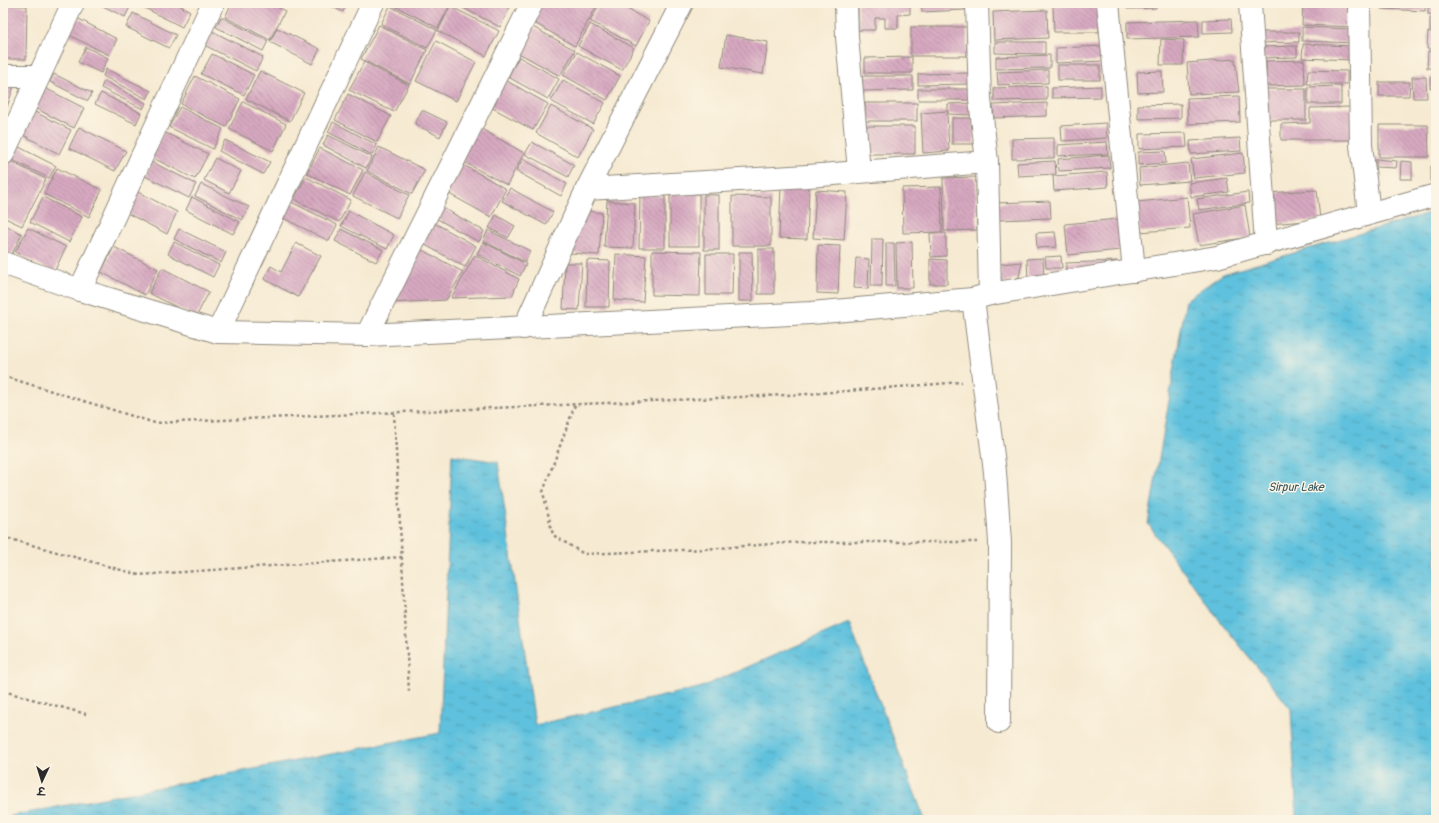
<svg xmlns="http://www.w3.org/2000/svg" width="1439" height="823" font-family="Pangolin,'Playpen Sans Deva',sans-serif">
<defs>
<pattern id="water-ripples" width="26" height="14" patternUnits="userSpaceOnUse"><rect width="26" height="14" fill="#5fc1dd"/><path d="M2 4q2-2 4 0t4 0M15 11q2-2 4 0t4 0" fill="none" stroke="#4f9db3"/></pattern>
<pattern id="building-back-hatch" width="6" height="6" patternUnits="userSpaceOnUse"><rect width="6" height="6" fill="#d7a9c1"/><path d="M-1 5l2 2M0 0l6 6M5-1l2 2" fill="none" stroke="#af8a9d"/></pattern>
</defs>
<rect width="100%" height="100%" fill="#fcf5e5"/>
<filter id="ink" filterUnits="userSpaceOnUse"><feTurbulence type="fractalNoise" baseFrequency=".025" numOctaves="2"/><feDisplacementMap in="SourceGraphic" scale="8" xChannelSelector="R" yChannelSelector="G"/><feConvolveMatrix kernelMatrix="1 2 1 2 8 2 1 2 1" color-interpolation-filters="sRGB"/></filter>
<filter id="wash" filterUnits="userSpaceOnUse"><feTurbulence type="fractalNoise" baseFrequency=".012" numOctaves="4" result="noise"/><feDisplacementMap in="SourceGraphic" scale="16" xChannelSelector="R" yChannelSelector="G"/><feGaussianBlur stdDeviation="0.9" result="paint"/><feColorMatrix in="noise" values="0 0 0 0 0 0 0 0 0 0 0 0 0 0 0 0 0 1.4 0 .05"/><feComposite in="paint" operator="in"/></filter>
<g filter="url(#wash)">
<rect width="100%" height="100%" fill="#f6ead2"/>
<g fill="url(#water-ripples)" stroke="#457684">
<polygon points="1436,211 1436,820 1297,820 1291,709 1221,622 1148,524 1186,300 1223,274"/>
<polygon points="452,455 498,462 535,725 699,688 849,623 925,820 12,820 11,816 440,733"/>
</g>
<g id="blocks">
<g fill="url(#building-back-hatch)">
<polygon points="97,3 132,3 125,17"/>
<polygon points="135,3 175,3 190,11 182,27"/>
<polygon points="232,3 269,3 285,11 270,40 225,17"/>
<polygon points="324,3 347,3 343,12"/>
<polygon points="394,3 446,3 450,5 438,28 393,5"/>
<polygon points="454,3 512,3 500,27"/>
<polygon points="541,3 598,3 575,46 531,21"/>
<polygon points="600,3 616,3 649,21 636,46 590,21"/>
<polygon points="858,3 910,3 910,14 898,15 898,28 885,28 885,18 875,18 875,30 858,30"/>
<polygon points="921,3 964,3 965,10 922,12"/>
<polygon points="1127,3 1156,3 1156,8 1127,9"/>
<polygon points="1303,3 1357,3 1356,27 1302,25"/>
<polygon points="1381,3 1425,3 1425,11 1381,9"/>
<polygon points="1428,3 1436,3 1436,15 1428,14"/>
<polygon points="1098,4 1099,32 1054,32 1053,5"/>
<polygon points="3,5 27,6 26,59 3,59"/>
<polygon points="390,6 437,30 427,48 381,24"/>
<polygon points="450,6 499,31 486,56 438,31"/>
<polygon points="1047,10 1048,38 994,40 993,12"/>
<polygon points="133,13 176,35 169,48 126,27"/>
<polygon points="221,17 268,41 263,51 216,27"/>
<polygon points="77,18 117,39 109,55 69,35"/>
<rect x="1430" y="18" width="6" height="12"/>
<polygon points="1231,19 1232,32 1203,33 1203,20"/>
<polygon points="1198,20 1199,37 1127,39 1127,22"/>
<polygon points="590,24 634,48 622,70 578,46"/>
<polygon points="379,25 427,50 410,84 361,59"/>
<polygon points="531,26 575,50 560,76 517,52"/>
<rect x="911" y="27" width="56" height="29"/>
<polygon points="1302,27 1355,29 1354,43 1302,41"/>
<polygon points="277,28 320,49 312,64 270,42"/>
<polygon points="210,30 263,57 256,71 202,44"/>
<polygon points="1258,32 1299,32 1299,42 1258,43"/>
<polygon points="1428,32 1436,32 1436,49 1427,49"/>
<polygon points="726,35 768,42 763,74 721,67"/>
<polygon points="1161,39 1184,40 1183,65 1160,65"/>
<polygon points="436,41 476,62 456,101 416,81"/>
<polygon points="995,42 1045,42 1045,54 995,53"/>
<polygon points="1303,44 1353,46 1352,60 1302,58"/>
<polygon points="1103,46 1103,61 1056,63 1056,48"/>
<polygon points="1297,46 1297,57 1262,58 1261,47"/>
<polygon points="86,47 108,58 101,73 78,62"/>
<polygon points="1428,51 1436,52 1436,68 1427,68"/>
<polygon points="577,52 620,76 607,100 563,75"/>
<polygon points="212,54 254,75 244,95 201,74"/>
<polygon points="1050,55 1050,68 996,69 996,57"/>
<polygon points="519,57 559,79 548,99 508,77"/>
<polygon points="912,57 912,73 865,73 865,58"/>
<polygon points="1235,59 1239,92 1189,94 1187,63"/>
<polygon points="1304,60 1305,85 1267,86 1266,61"/>
<polygon points="364,62 409,85 394,112 349,90"/>
<rect x="1058" y="65" width="42" height="15"/>
<polygon points="106,69 151,91 147,99 103,76"/>
<polygon points="1048,70 1048,83 998,85 997,72"/>
<polygon points="1308,70 1347,71 1347,84 1307,84"/>
<polygon points="260,71 304,93 290,121 246,99"/>
<polygon points="1162,71 1163,92 1138,93 1137,72"/>
<polygon points="970,73 970,84 918,85 918,74"/>
<polygon points="54,74 92,93 88,101 50,82"/>
<polygon points="195,76 240,99 226,127 181,104"/>
<polygon points="862,76 913,76 913,90 862,91"/>
<polygon points="1412,77 1426,77 1427,98 1413,98"/>
<polygon points="1430,77 1436,77 1436,100 1435,100 1434,88 1430,88"/>
<polygon points="505,80 548,104 533,130 489,106"/>
<polygon points="563,80 605,103 593,124 551,101"/>
<polygon points="104,81 146,103 143,109 101,88"/>
<polygon points="1379,82 1410,82 1409,96 1379,96"/>
<polygon points="3,83 15,83 3,119"/>
<polygon points="1047,86 1047,100 994,101 994,88"/>
<polygon points="1101,86 1101,97 1052,98 1052,88"/>
<polygon points="1341,86 1341,104 1308,104 1308,87"/>
<polygon points="43,87 84,108 74,128 33,107"/>
<rect x="918" y="89" width="51" height="11"/>
<rect x="1262" y="89" width="44" height="31"/>
<polygon points="101,93 141,113 136,124 95,104"/>
<polygon points="348,94 391,116 377,142 335,120"/>
<polygon points="1239,96 1240,122 1188,124 1187,98"/>
<polygon points="243,102 286,124 273,151 229,129"/>
<rect x="865" y="103" width="52" height="18"/>
<polygon points="972,103 972,115 948,114 948,104"/>
<polygon points="1047,103 1047,116 994,118 993,105"/>
<polygon points="1181,104 1181,118 1138,119 1138,105"/>
<polygon points="551,106 593,129 578,157 536,133"/>
<polygon points="180,107 223,129 213,149 169,127"/>
<polygon points="1352,107 1352,140 1281,140 1281,124 1310,123 1310,108"/>
<polygon points="422,110 447,122 440,137 415,124"/>
<polygon points="947,111 949,151 923,153 921,113"/>
<polygon points="35,112 71,130 59,154 23,135"/>
<rect x="952" y="118" width="22" height="26"/>
<polygon points="333,122 377,145 372,155 328,132"/>
<polygon points="1106,123 1107,138 1062,141 1061,126"/>
<polygon points="1379,125 1428,125 1429,157 1379,157"/>
<polygon points="864,126 915,126 915,154 865,154"/>
<polygon points="79,127 126,151 115,171 69,148"/>
<polygon points="478,127 524,153 507,185 460,160"/>
<polygon points="164,132 208,154 195,179 151,157"/>
<polygon points="1186,133 1187,147 1139,149 1139,134"/>
<polygon points="328,135 372,157 366,168 323,145"/>
<polygon points="1054,138 1054,158 1012,159 1012,139"/>
<polygon points="1240,138 1241,151 1191,154 1190,141"/>
<polygon points="225,140 270,162 263,174 219,151"/>
<polygon points="532,142 574,165 568,177 525,154"/>
<polygon points="1107,142 1108,154 1058,156 1058,145"/>
<polygon points="15,145 56,166 49,178 8,158"/>
<polygon points="379,147 425,170 412,194 367,171"/>
<polygon points="320,148 363,170 350,195 307,173"/>
<polygon points="1165,151 1166,163 1138,165 1138,152"/>
<polygon points="1243,153 1245,173 1194,178 1191,159"/>
<polygon points="1109,155 1110,168 1059,171 1058,159"/>
<polygon points="215,158 241,171 229,193 204,180"/>
<polygon points="523,159 567,184 561,196 516,171"/>
<polygon points="1376,159 1397,161 1396,168 1376,167"/>
<polygon points="10,161 46,179 22,226 3,217 3,175"/>
<polygon points="1055,161 1056,174 1018,176 1017,163"/>
<polygon points="1401,161 1412,162 1412,179 1400,179"/>
<polygon points="152,162 196,184 189,198 145,176"/>
<polygon points="460,163 506,189 491,217 444,191"/>
<polygon points="1188,163 1190,181 1140,185 1139,168"/>
<polygon points="1431,166 1436,166 1436,184 1431,185"/>
<polygon points="57,168 102,190 89,217 44,194"/>
<polygon points="365,172 409,195 397,218 353,196"/>
<polygon points="1107,172 1108,187 1054,191 1053,176"/>
<polygon points="306,177 351,200 339,222 294,199"/>
<polygon points="976,177 977,230 944,231 943,178"/>
<polygon points="1227,178 1229,192 1191,197 1189,183"/>
<polygon points="201,184 249,207 242,220 195,196"/>
<polygon points="781,186 809,187 807,239 779,238"/>
<polygon points="941,187 942,232 903,233 902,188"/>
<polygon points="510,188 553,212 546,225 502,201"/>
<polygon points="134,190 177,212 167,234 123,211"/>
<polygon points="816,190 847,192 844,240 813,238"/>
<polygon points="1317,190 1320,220 1268,224 1266,193"/>
<polygon points="1248,192 1249,203 1199,210 1197,199"/>
<rect x="670" y="194" width="29" height="52"/>
<polygon points="640,195 665,196 665,248 639,248"/>
<rect x="704" y="195" width="15" height="55"/>
<polygon points="732,196 771,197 771,246 732,246"/>
<polygon points="43,197 82,217 69,242 30,222"/>
<polygon points="192,197 240,222 233,234 186,210"/>
<polygon points="1187,197 1190,228 1140,232 1137,202"/>
<polygon points="607,201 635,203 633,248 604,247"/>
<polygon points="1050,201 1051,218 997,220 996,203"/>
<polygon points="291,202 337,225 329,241 283,218"/>
<polygon points="436,204 484,231 479,242 430,215"/>
<polygon points="1245,205 1250,237 1199,245 1193,214"/>
<polygon points="583,210 602,213 599,255 570,253"/>
<polygon points="349,211 394,235 387,249 341,226"/>
<polygon points="496,215 515,226 508,238 489,228"/>
<polygon points="1118,219 1121,250 1068,255 1065,224"/>
<polygon points="429,220 476,246 465,267 418,241"/>
<polygon points="3,224 22,234 10,258 3,255"/>
<polygon points="28,228 66,247 54,272 15,252"/>
<polygon points="179,229 226,252 221,263 174,239"/>
<polygon points="341,229 383,250 376,262 335,241"/>
<polygon points="488,230 530,251 525,262 483,241"/>
<polygon points="1055,232 1057,247 1037,248 1036,233"/>
<polygon points="930,233 946,233 946,256 931,257"/>
<polygon points="872,239 883,239 882,286 871,286"/>
<polygon points="174,242 219,265 213,277 168,254"/>
<polygon points="483,242 526,264 520,276 477,254"/>
<polygon points="912,242 913,288 897,288 896,243"/>
<polygon points="296,243 321,256 298,297 264,279 271,266 281,272"/>
<polygon points="886,243 894,243 895,286 886,286"/>
<polygon points="818,245 840,246 838,294 817,293"/>
<polygon points="415,246 463,272 446,300 390,303"/>
<polygon points="114,247 158,269 145,295 101,272"/>
<rect x="758" y="249" width="16" height="45"/>
<polygon points="652,251 701,252 700,296 652,295"/>
<polygon points="739,252 752,252 753,301 739,301"/>
<polygon points="616,254 646,256 643,302 614,300"/>
<polygon points="706,254 733,254 732,295 706,295"/>
<polygon points="475,255 519,279 512,296 451,298"/>
<polygon points="1061,256 1062,268 1046,268 1045,257"/>
<polygon points="856,258 869,259 868,289 854,288"/>
<polygon points="1043,258 1044,280 1028,281 1027,259"/>
<polygon points="930,259 947,260 947,284 930,284"/>
<polygon points="587,260 610,261 609,307 586,307"/>
<polygon points="1117,261 1117,271 1066,274 1066,263"/>
<polygon points="1022,262 1019,277 1001,284 1000,264"/>
<polygon points="565,263 582,263 579,310 563,309"/>
<polygon points="162,268 209,292 196,317 149,293"/>
</g>
</g>
</g>
<g filter="url(#ink)">
<use href="#blocks" fill-opacity="0" stroke="#908a7e" stroke-width="1"/>
<g fill="none" stroke-linecap="round" stroke-linejoin="round">
<defs>
<g id="street">
<polyline points="846,3 847,37 859,171"/>
<polyline points="977,3 980,99 987,162 990,294"/>
<polyline points="1108,3 1134,271"/>
<polyline points="1250,3 1266,244"/>
<polyline points="1359,3 1361,145 1369,213"/>
<polyline points="3,76 39,76"/>
<polyline points="3,154 73,3"/>
<polyline points="587,189 808,176 987,162"/>
<polyline points="3,263 80,290 218,332 367,335 811,313 973,299 990,294 1217,257 1436,195"/>
<polyline points="80,290 213,3"/>
<polyline points="973,299 995,472 1000,542 999,722"/>
<polyline points="524,328 587,189 682,3"/>
<polyline points="218,332 373,3"/>
<polyline points="367,335 532,3"/>
</g>
</defs>
<use href="#street" stroke="#908a7e" stroke-width="24"/>
<g stroke="#908a7e" stroke-width="2.5" stroke-dasharray="3 3" stroke-linecap="butt">
<polyline points="3,376 155,423 808,394 962,382"/>
<polyline points="575,405 543,492 553,535 584,554 705,549 798,542 977,542"/>
<polyline points="394,413 409,692"/>
<polyline points="3,537 139,575 402,557"/>
<polyline points="3,691 86,714"/>
</g>
<use href="#street" stroke="#fff" stroke-width="22"/>
</g>
</g>
<g text-anchor="middle" dominant-baseline="central" stroke-width="3" stroke-linejoin="round" paint-order="stroke">
<g font-size="12" font-style="italic" fill="#3b5860" stroke="#fcf5e5">
<text x="1296" y="487">Sirpur Lake</text>
</g>
</g>
<rect width="1439" height="823" fill="none" stroke="#fcf5e5" stroke-width="16"/>
<g transform="translate(42 781) rotate(184)" stroke="#fcf5e5" stroke-width="3" paint-order="stroke">
<path d="M0-3L7 15L0 10L-7 15Z" fill="#2b2b2b"/>
<text y="-6" font-size="11" font-weight="bold" text-anchor="middle" fill="#2b2b2b">उ</text>
</g>
</svg>
